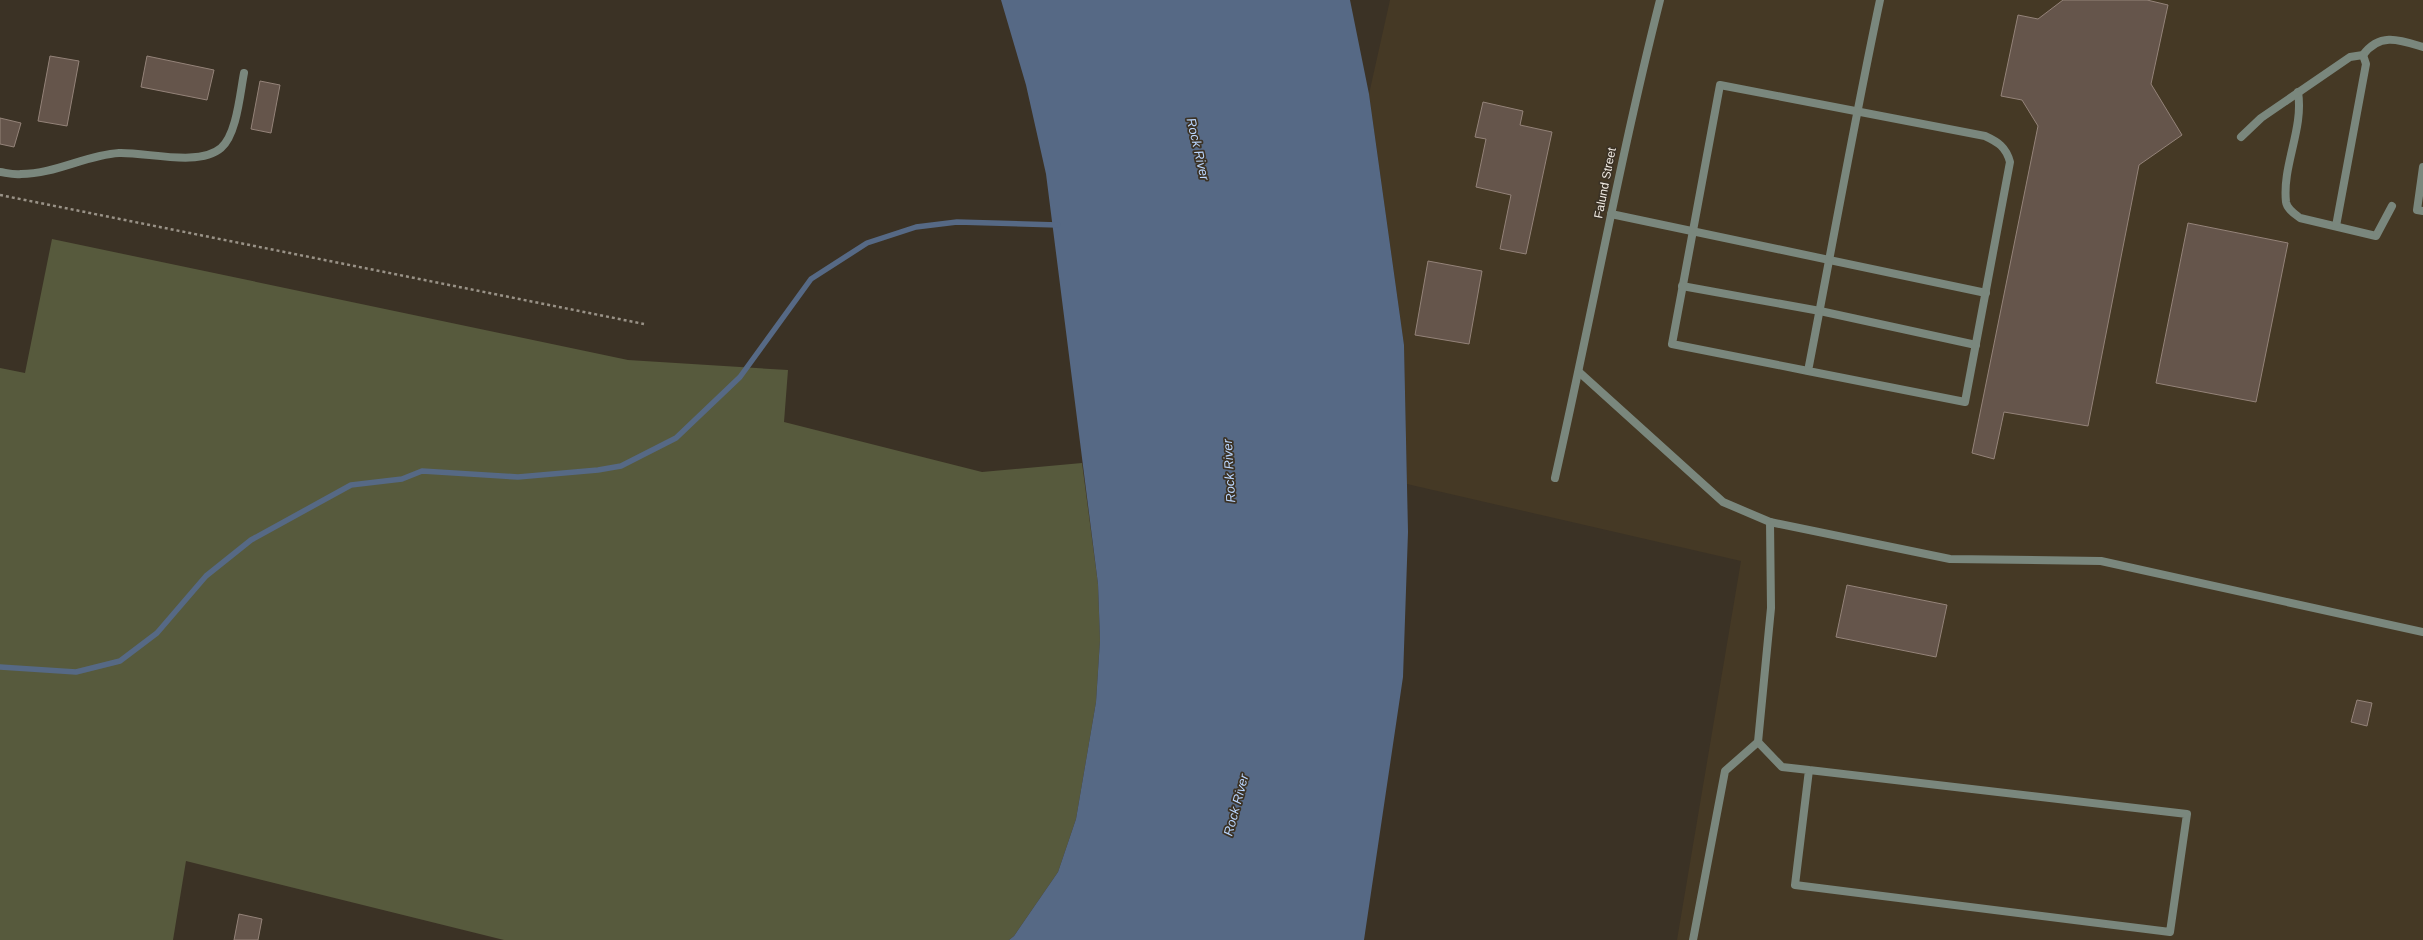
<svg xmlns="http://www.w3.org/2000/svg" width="2423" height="940" font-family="Arial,sans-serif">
<rect width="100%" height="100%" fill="#3b3225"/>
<polygon fill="#453925" points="1390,0 2423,0 2423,940 1677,940 1741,561 1407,484 1404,345 1369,94"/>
<polygon fill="#575a3d" points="52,239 628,360 788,370 784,422 982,472 1082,463 1098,584 1100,640 1096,702 1076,819 1058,872 1014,936 1009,940 504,940 186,861 173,940 0,940 0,368 25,373"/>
<polygon fill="#566985" points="1001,0 1350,0 1369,94 1404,345 1408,532 1403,677 1364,940 1009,940 1014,936 1058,872 1076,819 1096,702 1100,640 1098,584 1046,174 1026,85"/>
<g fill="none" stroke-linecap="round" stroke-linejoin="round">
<polyline stroke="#566985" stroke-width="5.5" points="0,667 76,672 120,661 157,633 206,576 251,540 351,485 402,479 422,471 518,477 598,470 621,466 676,438 740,377 811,279 867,243 916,227 957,222 1058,225"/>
</g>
<g fill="#65554b" stroke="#948379">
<polygon points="2063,0 2147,0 2168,5 2151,84 2182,135 2139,165 2088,426 2004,412 1994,459 1972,453 2038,126 2022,100 2001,96 2018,15 2038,19"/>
<polygon points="50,56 79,61 67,126 38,121"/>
<polygon points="147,56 214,70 207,100 141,87"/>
<polygon points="260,81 280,85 271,133 251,129"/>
<polygon points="1483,102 1523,111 1520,125 1552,132 1526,254 1500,249 1511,195 1476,187 1486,139 1475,137"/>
<polygon points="0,118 21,123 14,147 0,144"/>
<polygon points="2188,223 2288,243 2256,402 2156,383"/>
<polygon points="1428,261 1482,271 1469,344 1415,335"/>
<polygon points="1847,585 1947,605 1936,657 1836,637"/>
<polygon points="2357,700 2372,703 2367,726 2351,722"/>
<polygon points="239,914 262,919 258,940 234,940"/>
</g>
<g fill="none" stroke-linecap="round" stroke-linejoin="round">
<polyline stroke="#999287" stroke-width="2.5" stroke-dasharray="3 3" stroke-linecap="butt" points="0,195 644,324"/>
<g stroke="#7a877d" stroke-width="8">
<path d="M2298,92C2304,129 2282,165 2286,202C2287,209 2295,214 2300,218L2376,236L2392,206"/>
<path d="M2241,137L2261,118L2350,57L2363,55C2380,32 2400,40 2423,47"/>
<polyline points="2423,167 2417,210 2423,211"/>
<path d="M0,172C7,173 14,175 21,174C55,174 86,155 119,153C147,152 199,167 221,148C237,134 240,93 244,73"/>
<polyline points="1611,214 1986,293"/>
<polyline points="2336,226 2366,64 2363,55"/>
<polyline points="1682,286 1820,311 1976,345"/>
<path d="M1808,371L1672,344L1720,85L1985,136C1998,142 2006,147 2010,162L1965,402L1808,371C1832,247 1854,123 1880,0"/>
<polyline points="1579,372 1723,502 1770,522 1950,559 2101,561 2423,632"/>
<polyline points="1758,742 1782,767 1809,770 2187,814 2170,932 1795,885 1809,770"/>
<polyline points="1693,940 1725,771 1758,742 1771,608 1770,522"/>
</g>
<path stroke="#7a877d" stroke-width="8" d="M1555,478C1591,319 1620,158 1660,0"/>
</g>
<g text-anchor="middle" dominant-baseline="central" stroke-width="3.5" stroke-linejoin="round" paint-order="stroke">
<g font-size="12" fill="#f1ebe3" stroke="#3b3225">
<text transform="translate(1605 183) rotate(-79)">Falund Street</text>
</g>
<g font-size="13" font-style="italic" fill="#bad6fe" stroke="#3b3225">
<text transform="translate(1198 149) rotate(77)">Rock River</text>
<text transform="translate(1229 471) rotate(-93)">Rock River</text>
<text transform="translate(1236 805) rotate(-75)">Rock River</text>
</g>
</g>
</svg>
